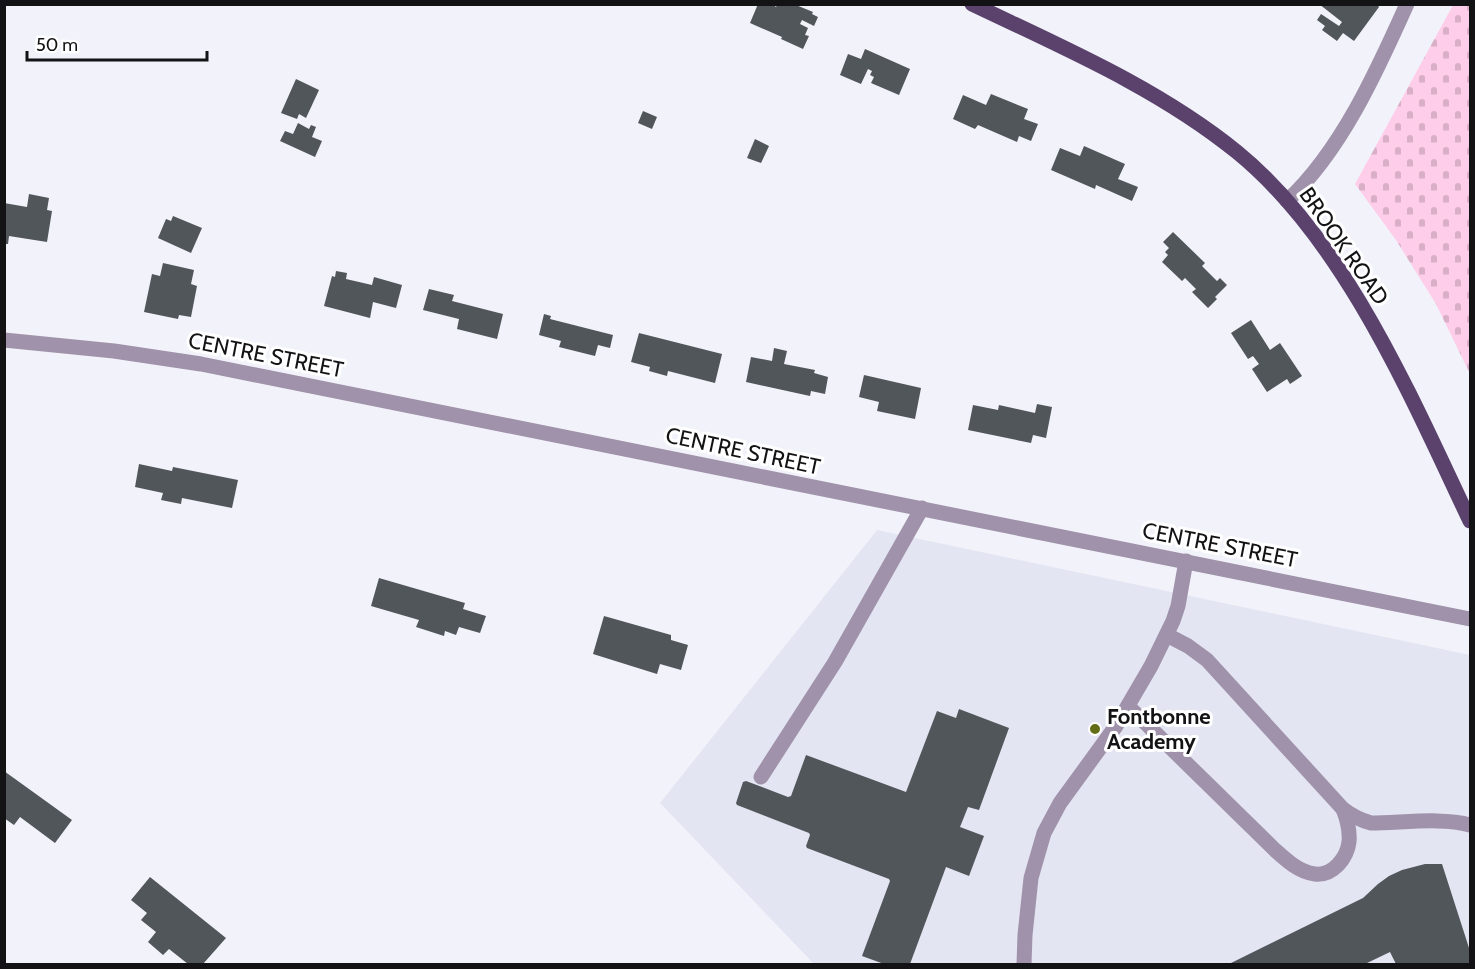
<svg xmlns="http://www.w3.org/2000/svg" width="1475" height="969" font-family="Cabin,sans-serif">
<defs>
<pattern id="cemetery-stones" width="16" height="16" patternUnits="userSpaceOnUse" patternTransform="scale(1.5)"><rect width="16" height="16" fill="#fecde9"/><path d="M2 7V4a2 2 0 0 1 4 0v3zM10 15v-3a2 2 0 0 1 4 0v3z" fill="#d9afc7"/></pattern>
</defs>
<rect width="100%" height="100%" fill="#f2f3fa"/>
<polygon fill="#e3e5f2" points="877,530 1470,655 1470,964 814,964 660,803"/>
<polygon fill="url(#cemetery-stones)" points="1453,5 1470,5 1470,374 1436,304 1396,240 1355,184"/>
<g fill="#51565a">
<polygon points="758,4 772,4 776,7 777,5 796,5 813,12 812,14 818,17 814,26 802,20 800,24 808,28 805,35 809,36 803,49 781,39 782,37 750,23"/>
<polygon points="1319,4 1377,4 1379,7 1354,41 1343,33 1337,41 1322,30 1325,26 1317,20 1321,14 1339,26 1342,22"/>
<polygon points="865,49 910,69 899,95 871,83 874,77 870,75 872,71 868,69 861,84 840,75 848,54 861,59"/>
<polygon points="296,79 319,90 306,118 299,114 297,119 281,113"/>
<polygon points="991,94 1028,109 1024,119 1038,124 1031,141 1019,136 1017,142 978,125 975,129 953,119 963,95 986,105"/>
<polygon points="643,111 657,117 652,129 638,123"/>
<polygon points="298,123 309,129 311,125 316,127 312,137 322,141 315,157 280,141 285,131 293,134"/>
<polygon points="755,139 769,146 761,163 747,158"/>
<polygon points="1084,146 1125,164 1118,179 1138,187 1132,201 1096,185 1095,189 1051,170 1060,148 1080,156"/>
<polygon points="29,194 49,198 47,210 52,211 47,242 9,236 8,244 4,244 4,203 27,207"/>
<polygon points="173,216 202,228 191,253 158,238 166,219 171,221"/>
<polygon points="1173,232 1205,263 1202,266 1217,281 1220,278 1227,285 1215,297 1217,299 1208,308 1192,292 1196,289 1185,278 1182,281 1162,262 1168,255 1165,252 1169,248 1163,242"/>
<polygon points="163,263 194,270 191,284 197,286 191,317 179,315 178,319 144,312 152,274 160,276"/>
<polygon points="336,271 347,273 346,279 372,285 374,277 402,285 396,308 373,302 370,318 324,306 332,276 335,277"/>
<polygon points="429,289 454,295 452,301 503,314 497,339 457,329 459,319 423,310"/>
<polygon points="544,314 551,316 550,319 613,335 610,348 598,345 595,356 559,347 561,341 539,335"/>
<polygon points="1251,320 1270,350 1280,343 1302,376 1290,384 1287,379 1267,392 1252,369 1259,364 1253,356 1248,359 1231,333"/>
<polygon points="639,333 722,354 715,383 668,371 667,376 649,371 650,367 631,362"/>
<polygon points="774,348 787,351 784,364 815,370 814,373 828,377 825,394 811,391 810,396 746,382 751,357 772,361"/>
<polygon points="864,375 921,388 915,419 877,411 879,402 859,397"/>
<polygon points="1037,404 1052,407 1046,438 1033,435 1031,443 968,430 973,405 998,410 999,405 1035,413"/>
<polygon points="139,464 172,471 173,467 238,480 232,508 182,498 181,504 161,500 163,493 135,487"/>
<polygon points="379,578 465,603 463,609 486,616 480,633 459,627 456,635 445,631 444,636 416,627 419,620 371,606"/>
<polygon points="604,616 671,635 671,640 688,645 681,670 660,664 657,674 593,654"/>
<polygon points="959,709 1009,728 979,810 968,807 960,827 984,836 969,876 946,867 910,964 884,964 862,956 890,881 889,879 807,848 806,846 810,835 809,833 737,805 736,803 743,782 746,781 788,797 791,796 806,755 906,792 937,711 956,718"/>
<polygon points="4,771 72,820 55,843 20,817 14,825 4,818"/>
<polygon points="1425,864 1442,864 1470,951 1470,964 1396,964 1390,952 1365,964 1229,964 1363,898 1378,884 1389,876 1402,870"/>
<polygon points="150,877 226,938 203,964 188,964 169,949 163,955 148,942 156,932 141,920 147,913 131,900"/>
</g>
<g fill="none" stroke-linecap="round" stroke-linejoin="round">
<g stroke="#a092aa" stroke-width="15">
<path d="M1287,201C1341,151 1377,71 1407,4"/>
<path d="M1167,635L1188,646L1207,660L1343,809C1352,816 1360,820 1371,823C1401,823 1442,817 1470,825"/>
<path d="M1128,706L1275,850C1286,860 1299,872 1315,874C1333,876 1347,858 1349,842C1350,831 1347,819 1343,809"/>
<polyline points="761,777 835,662 922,508"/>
<polyline points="1024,964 1025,935 1031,878 1044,833 1060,803 1116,726 1151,666 1173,621 1178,606 1186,561"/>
</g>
<polyline stroke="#a092aa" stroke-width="15" points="4,340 114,351 201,364 1470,619"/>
<path stroke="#5b426c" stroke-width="15" d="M972,4C1064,48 1158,88 1237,152C1345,240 1411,397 1470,521"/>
</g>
<circle fill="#626d16" stroke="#fff" stroke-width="2" cx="1095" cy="729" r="6"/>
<g text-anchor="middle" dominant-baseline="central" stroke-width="6" stroke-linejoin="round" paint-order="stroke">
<g font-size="22" fill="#131315" stroke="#fff">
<text transform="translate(1344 246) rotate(55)">BROOK ROAD</text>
<text transform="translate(266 355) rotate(11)">CENTRE STREET</text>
<text transform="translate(743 451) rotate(12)">CENTRE STREET</text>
<text transform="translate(1220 545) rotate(11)">CENTRE STREET</text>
</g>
<g font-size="22" font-weight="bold" fill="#131315" stroke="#fff" text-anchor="start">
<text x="1107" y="716">Fontbonne<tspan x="1107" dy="25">Academy</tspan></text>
</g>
</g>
<rect width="1475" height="969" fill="none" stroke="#131315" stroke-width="12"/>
<path d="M27 51v9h180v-9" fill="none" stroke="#131315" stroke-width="3"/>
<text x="36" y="51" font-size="18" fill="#131315" stroke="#ffffff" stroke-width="4.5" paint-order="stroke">50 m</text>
</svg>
